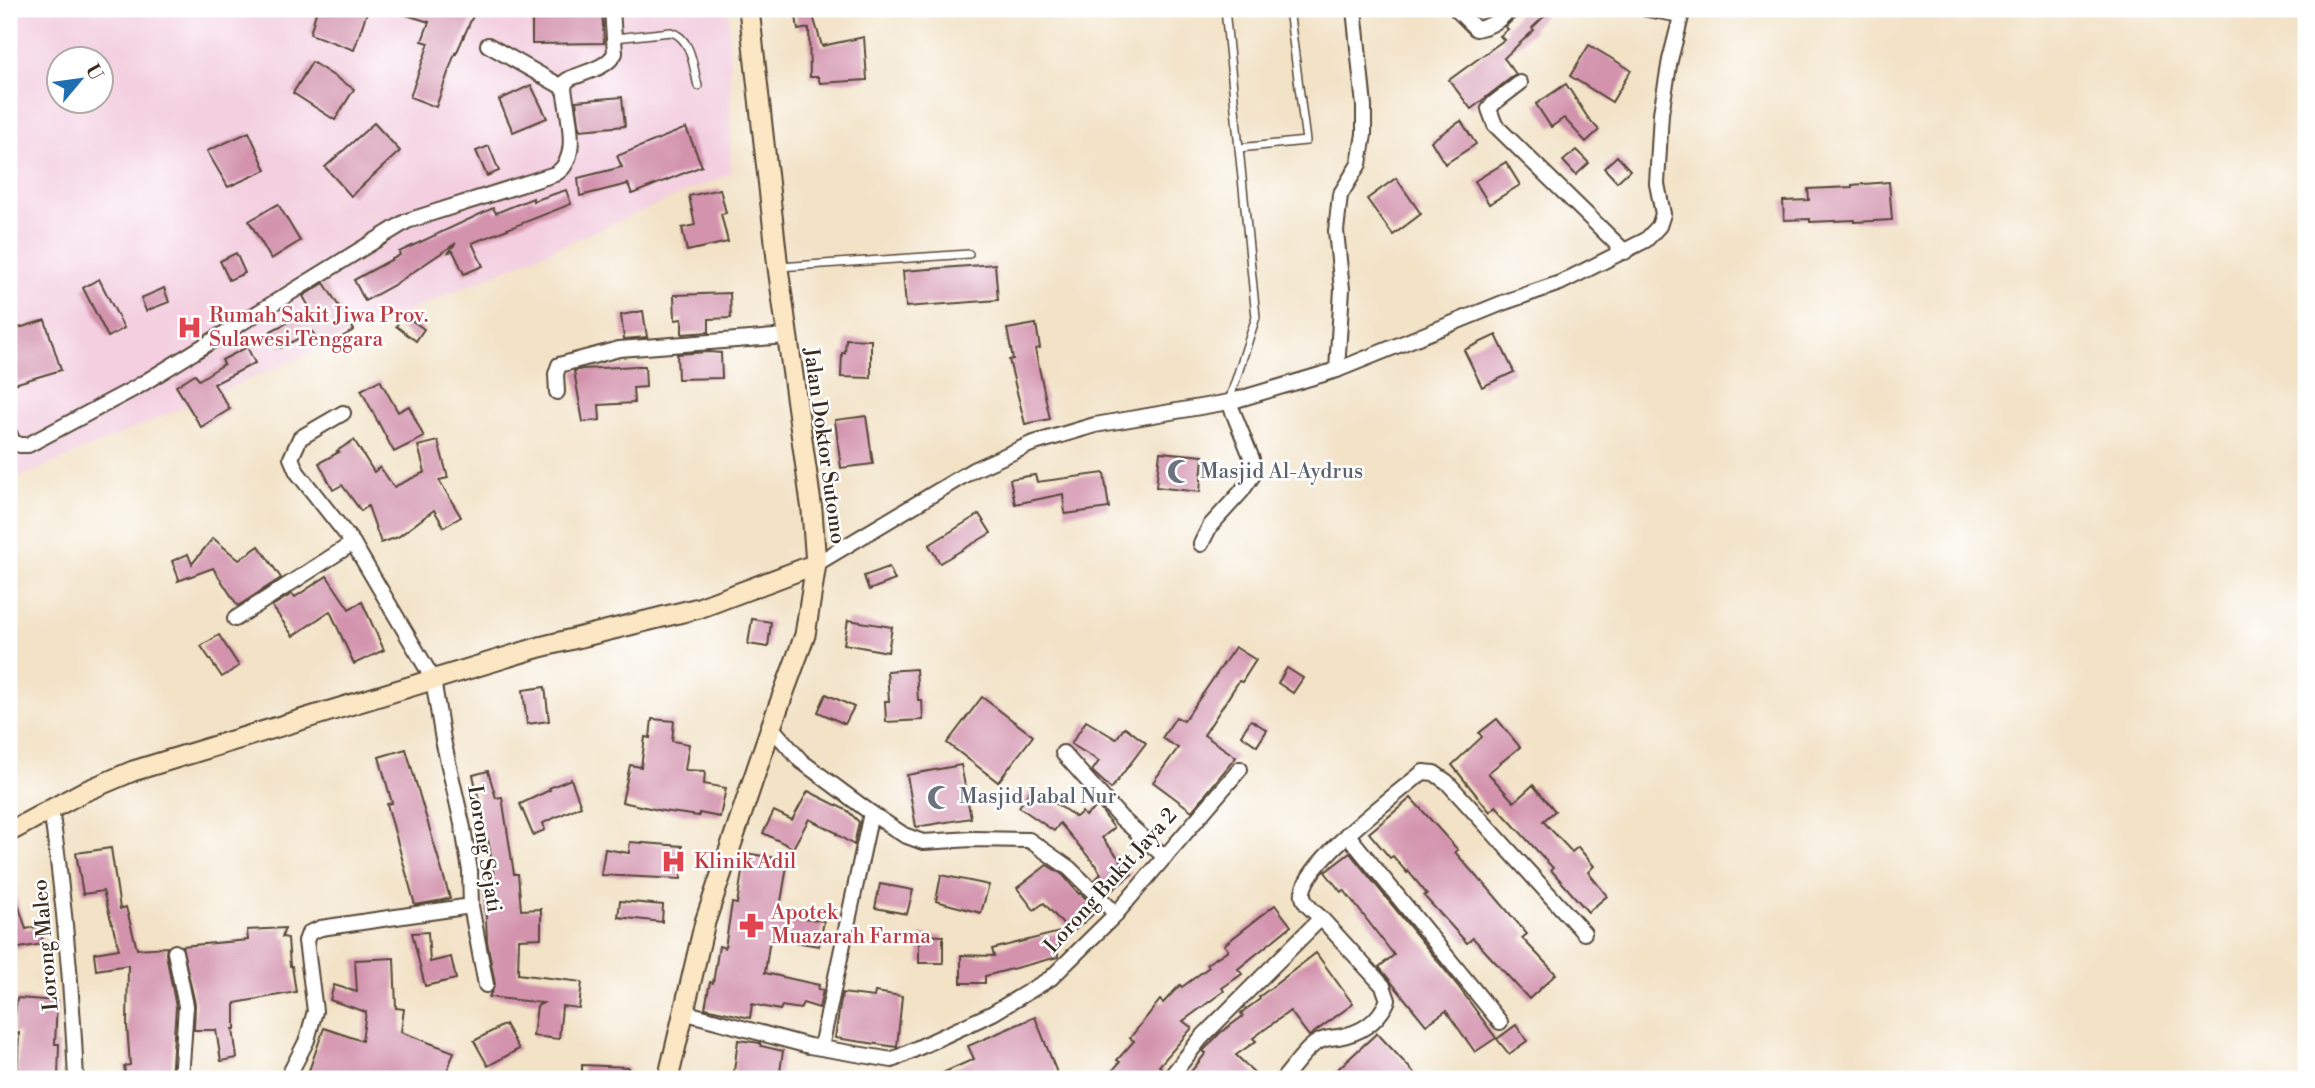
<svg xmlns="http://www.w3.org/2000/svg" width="2315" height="1088" font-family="'Libre Bodoni',serif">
<rect width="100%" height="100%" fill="#fff"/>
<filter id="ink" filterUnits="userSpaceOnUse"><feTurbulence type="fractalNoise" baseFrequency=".0143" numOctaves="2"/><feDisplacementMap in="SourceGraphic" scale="14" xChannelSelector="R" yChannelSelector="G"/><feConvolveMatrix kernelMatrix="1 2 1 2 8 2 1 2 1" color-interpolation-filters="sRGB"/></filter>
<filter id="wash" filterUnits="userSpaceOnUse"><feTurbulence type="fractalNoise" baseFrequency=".00686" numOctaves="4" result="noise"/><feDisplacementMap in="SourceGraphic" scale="28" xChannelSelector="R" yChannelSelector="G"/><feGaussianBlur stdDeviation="1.57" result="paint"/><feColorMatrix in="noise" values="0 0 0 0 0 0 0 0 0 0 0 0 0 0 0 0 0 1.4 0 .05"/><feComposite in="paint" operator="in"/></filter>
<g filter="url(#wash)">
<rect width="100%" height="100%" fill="#f2e2c6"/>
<path fill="#f3cfe0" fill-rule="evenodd" d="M9,9H729L731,173L9,482ZM60,60H102V102H60Z"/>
<g id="blocks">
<g fill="#d393ad">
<polygon points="317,9 368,9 354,50 310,34"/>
<polygon points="398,9 476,9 456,54 455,53 436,107 410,97 429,43 422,41 429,22 397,12"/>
<polygon points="532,9 602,9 604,43 532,44"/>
<polygon points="795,9 811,9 822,46 864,37 867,80 820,83 818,77 810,77 809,28 798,30"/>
<polygon points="1519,9 1552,9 1532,28 1534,30 1504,58 1516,74 1471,109 1449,80 1504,40 1500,36 1508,29 1505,27 1517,16"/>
<polygon points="1589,45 1631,70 1612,102 1570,76"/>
<polygon points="312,62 354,89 335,120 293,93"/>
<polygon points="1566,84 1588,118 1599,130 1586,142 1564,118 1551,127 1536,104"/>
<polygon points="531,85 547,118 513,132 499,100"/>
<polygon points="622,97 625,126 580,130 576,101"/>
<polygon points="1461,121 1476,144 1445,164 1431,141"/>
<polygon points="374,123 400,151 351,196 325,167"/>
<polygon points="686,128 702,166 632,194 628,184 580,196 578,178 622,167 617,156"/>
<polygon points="249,132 266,170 228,187 207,151"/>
<polygon points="489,146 499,171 487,176 476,151"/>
<polygon points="1576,150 1589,163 1576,175 1563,161"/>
<polygon points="1617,156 1630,170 1617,182 1604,168"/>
<polygon points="1506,162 1520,185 1489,204 1475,181"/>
<polygon points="1396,178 1421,214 1393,235 1367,199"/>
<polygon points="1889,182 1892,220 1855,222 1855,220 1810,222 1810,219 1784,220 1783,201 1809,200 1808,189 1852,187 1852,185"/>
<polygon points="720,189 726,213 721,214 728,242 687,251 682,228 695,225 689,196"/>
<polygon points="566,190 571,204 472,243 483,266 464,274 453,251 449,252 456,243 394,285 365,301 354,280 400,255 399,252 493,208 496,213 533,198 533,201"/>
<polygon points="278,204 300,241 271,259 249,221"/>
<polygon points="236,253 245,273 229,280 220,261"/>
<polygon points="995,264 998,300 906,307 903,271"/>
<polygon points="99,279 124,328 108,337 83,288"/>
<polygon points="324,283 354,330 322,348 312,331 281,348 271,331 311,310 303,296"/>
<polygon points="164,288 169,302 146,311 141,298"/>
<polygon points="730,293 731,318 709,319 709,332 682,334 682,319 675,320 674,295"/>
<polygon points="643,311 647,337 624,339 621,315"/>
<polygon points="404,315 424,329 416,341 396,326"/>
<polygon points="45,320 61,370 14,384 9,367 9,331"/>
<polygon points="1036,324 1040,348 1035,349 1050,419 1025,424 1009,360 1013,359 1007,329"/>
<polygon points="1496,335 1514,372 1482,387 1464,350"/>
<polygon points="846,339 871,340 871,378 841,377 842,353 845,353"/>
<polygon points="247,347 255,363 214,384 230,409 201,427 176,386 195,374 199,380 224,364 222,360"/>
<polygon points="709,352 721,353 722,378 678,379 677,354"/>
<polygon points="636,366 645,366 646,387 633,388 634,403 599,405 600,420 583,422 574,371 583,369"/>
<polygon points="380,380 398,412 409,406 424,437 394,452 361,390"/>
<polygon points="866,416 873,464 841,468 835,420"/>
<polygon points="354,440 374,472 380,467 394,487 425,472 418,446 438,441 448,478 439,480 461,517 444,527 434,510 398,537 381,543 368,506 361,511 342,485 333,490 319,463 339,452 337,451"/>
<polygon points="1160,452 1203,456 1200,492 1156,487"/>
<polygon points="1104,473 1109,508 1065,514 1063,494 1015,504 1010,479 1035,475 1037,482"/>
<polygon points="979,514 991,533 940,563 929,545"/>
<polygon points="213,538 239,560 259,546 281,578 238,606 213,568 178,581 179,579 172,561 188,554 192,564"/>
<polygon points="889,567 895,580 869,590 864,576"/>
<polygon points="327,576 349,609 362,602 384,650 354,664 330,611 293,636 272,606 292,594 295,597"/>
<polygon points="752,619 771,622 768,647 748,644"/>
<polygon points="848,620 892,627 888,652 844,644"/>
<polygon points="219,635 239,666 222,677 201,646"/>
<polygon points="1235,647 1256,660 1242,682 1239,681 1204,735 1236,757 1192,811 1153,782 1178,748 1162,738 1176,717 1184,721"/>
<polygon points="1287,668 1303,678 1293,693 1278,683"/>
<polygon points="916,669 918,700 922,700 923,720 886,722 885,701 889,701 887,671"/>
<polygon points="545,687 549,721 527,724 523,690"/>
<polygon points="826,694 854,707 845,724 818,712"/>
<polygon points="982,697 1033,736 998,782 947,743"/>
<polygon points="652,719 674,721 672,741 689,744 685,770 705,771 704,784 726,788 720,817 699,813 699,816 663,811 622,802 630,765 641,767 645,737 650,738"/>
<polygon points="1497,719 1520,747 1488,773 1514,802 1533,785 1555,811 1543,821 1572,852 1578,847 1594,866 1588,872 1607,896 1588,912 1551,870 1553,868 1496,806 1490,812 1452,765 1482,737 1479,733"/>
<polygon points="1251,720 1267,730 1257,746 1241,735"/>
<polygon points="1086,721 1116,739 1125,727 1146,743 1111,789 1092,771 1099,761 1071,744"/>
<polygon points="406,749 450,898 443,900 415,905 387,804 392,803 379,757"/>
<polygon points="961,765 971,818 916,827 907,775"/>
<polygon points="488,771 496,798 502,797 514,874 518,874 521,910 541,909 541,938 519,939 518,974 582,982 579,1008 562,1006 559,1039 533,1036 537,1006 543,1003 489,997 495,984 487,941 484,876 494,876 488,839 482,840 479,825 481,824 474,801 479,800 473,775"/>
<polygon points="571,779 581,806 543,823 545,830 533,835 520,804 550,790 549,788"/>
<polygon points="1032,788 1076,817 1082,812 1085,816 1098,806 1114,828 1102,838 1132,874 1109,893 1095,880 1101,874 1097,867 1060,823 1054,831 1019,807"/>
<polygon points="808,791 848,811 859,822 854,845 836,834 837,833 809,819 793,848 763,833 774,811 792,820"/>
<polygon points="1411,798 1458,850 1455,852 1481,882 1482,881 1527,934 1522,938 1556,974 1529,999 1473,938 1467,943 1424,896 1427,894 1408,871 1407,873 1393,856 1390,858 1369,833"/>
<polygon points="630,842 682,846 681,879 601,875 605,849 629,853"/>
<polygon points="111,848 120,909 126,907 137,949 167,947 166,954 176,1007 171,1079 126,1079 124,1066 130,1065 127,1026 128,965 96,970 94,953 119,949 103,891 83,894 76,853"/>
<polygon points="745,853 788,860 779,914 824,921 819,946 770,938 765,973 819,985 818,989 823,990 819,1008 803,1003 800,1009 782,1006 780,1010 752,1004 750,1018 705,1008 710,982 713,983 719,946 725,948 732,903 737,904"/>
<polygon points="1350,853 1458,986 1496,1038 1475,1052 1446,1011 1426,1025 1379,967 1394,955 1344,890 1341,892 1325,872"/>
<polygon points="1047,865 1063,875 1079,894 1080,893 1098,910 1057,946 1058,957 985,976 985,983 961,983 961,955 994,956 992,949 1068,930 1044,903 1034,910 1017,888"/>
<polygon points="941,875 989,885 981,913 936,901"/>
<polygon points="12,884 26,929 40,926 43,944 13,949 9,926 9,885"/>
<polygon points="880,884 913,890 907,914 875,908"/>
<polygon points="620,901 663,905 662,922 618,917"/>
<polygon points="1275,905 1291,926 1238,969 1242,974 1222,988 1224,991 1183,1021 1192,1028 1159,1066 1164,1070 1160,1079 1105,1079 1120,1062 1117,1060 1134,1041 1130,1038 1160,1000 1163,1003 1180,985 1182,987 1209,967 1207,964 1228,950 1224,945"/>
<polygon points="285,928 282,937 288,938 290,966 292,966 296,992 235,1003 235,1029 233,1029 237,1058 221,1061 216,1030 194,1030 195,1004 182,946 248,940 247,930"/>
<polygon points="428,932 430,962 451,957 456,979 425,986 412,933"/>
<polygon points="919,935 943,936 943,963 919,963"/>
<polygon points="1316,953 1353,1004 1309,1036 1290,1011 1253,1038 1256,1041 1236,1055 1261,1079 1185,1079 1206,1053 1203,1051 1220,1033 1243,1016 1241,1013 1260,999 1259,997"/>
<polygon points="394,958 396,1008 404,1009 401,1032 454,1052 444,1079 306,1079 324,1028 362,1041 366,1012 330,1000 334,985 357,992 355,960"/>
<polygon points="875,992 902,996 897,1047 835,1038 842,993 874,997"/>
<polygon points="17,998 57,1001 55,1044 59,1044 58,1079 17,1079 19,1033 13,1033"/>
<polygon points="1035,1017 1057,1073 1042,1079 929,1079 974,1059 968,1046"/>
<polygon points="505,1024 519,1049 488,1066 474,1041"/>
<polygon points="1516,1025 1527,1041 1509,1054 1497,1039"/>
<polygon points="1377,1033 1420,1079 1327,1079"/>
<polygon points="738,1040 760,1043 761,1046 783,1051 779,1079 733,1079"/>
<polygon points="582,1065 628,1067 628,1079 582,1079"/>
</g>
</g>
</g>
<g filter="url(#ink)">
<use href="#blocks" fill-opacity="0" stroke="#564637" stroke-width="2"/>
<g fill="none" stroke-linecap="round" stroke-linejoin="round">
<defs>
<g id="lane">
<polyline points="1225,9 1256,317 1229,401"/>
<path d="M615,38L671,32C692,38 693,67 698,86"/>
<polyline points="1239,148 1306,141 1289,9"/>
<polyline points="779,267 969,254"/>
</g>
<g id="street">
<path d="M1456,9L1476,29C1492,26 1499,21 1510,9"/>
<polyline points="1647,9 1681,15"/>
<polyline points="488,45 564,88"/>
<polyline points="1520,83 1494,103 1489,109 1495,125 1625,252"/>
<polyline points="1337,370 1342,289 1336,231 1340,195 1359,164 1364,134 1364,106 1354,9"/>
<polyline points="557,392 556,374 559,365 619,349 787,336"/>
<polyline points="343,413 300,438 291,458 297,472 353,543 433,679 443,740 463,828 470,871 471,906 486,985"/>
<path d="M9,433L13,442L20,445H28L137,387L407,221L555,174C582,159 567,114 564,88L566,81L571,78C586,72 607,68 615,53L612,9"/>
<polyline points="1201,544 1210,526 1241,492 1253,475 1252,459 1229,402"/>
<polyline points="816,564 973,470 1031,444 1095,425 1229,402 1337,370 1505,302 1560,283 1646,240 1659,226 1663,214 1657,184 1661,113 1670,60 1683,9"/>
<polyline points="235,619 353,543"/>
<polyline points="771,727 801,761 871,813 821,1047"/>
<polyline points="1063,753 1121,818 1165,857"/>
<path d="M51,808C64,899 72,988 76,1079"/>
<polyline points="871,813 904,835 923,842 972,839 1029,840 1069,868 1116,914"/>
<polyline points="1347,834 1500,1022"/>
<path d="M1321,918C1314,911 1301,903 1303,892C1307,860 1397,794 1423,772L1434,773L1447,782L1584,933"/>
<polyline points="175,952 186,1006 181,1079"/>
<polyline points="683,1012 809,1046 892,1060 993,1013 1051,978 1116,914 1240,769"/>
<polyline points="287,1079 307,1040 315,1011 306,941 309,933 321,928 471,906"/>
<path d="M1169,1079L1201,1038L1321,918L1383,986L1388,1000C1378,1022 1362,1033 1338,1037C1328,1038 1320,1039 1312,1046C1301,1055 1292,1069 1283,1079"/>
</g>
<g id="secondary">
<polyline points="9,832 81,793 133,771 540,647 699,608 816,564"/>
<polyline points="668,1079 705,922 771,727 805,635 816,564 812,511 778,268 749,9"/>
</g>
</defs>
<use href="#lane" stroke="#564637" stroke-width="10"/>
<use href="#street" stroke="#564637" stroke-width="18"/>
<use href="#secondary" stroke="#564637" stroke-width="23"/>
<use href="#lane" stroke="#fff" stroke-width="7"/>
<use href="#street" stroke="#fff" stroke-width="14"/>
<use href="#secondary" stroke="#fbe7c3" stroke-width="19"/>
</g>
</g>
<defs>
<symbol id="hospital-bare" viewBox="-9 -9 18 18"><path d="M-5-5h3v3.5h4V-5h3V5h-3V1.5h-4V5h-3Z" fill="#e0444e" stroke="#fff" stroke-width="2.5" paint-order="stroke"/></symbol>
<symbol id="mosque-bare" viewBox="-9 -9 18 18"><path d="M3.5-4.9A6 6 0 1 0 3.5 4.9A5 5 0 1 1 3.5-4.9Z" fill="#6b7280" stroke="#fff" stroke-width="2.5" paint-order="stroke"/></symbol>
<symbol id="pharmacy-bare" viewBox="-9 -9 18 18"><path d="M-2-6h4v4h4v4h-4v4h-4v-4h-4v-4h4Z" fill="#e0444e" stroke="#fff" stroke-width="2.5" paint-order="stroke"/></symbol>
</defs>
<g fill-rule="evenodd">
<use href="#hospital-bare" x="172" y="310" width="35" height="35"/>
<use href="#mosque-bare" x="1162" y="454" width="35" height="35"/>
<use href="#mosque-bare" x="922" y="780" width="35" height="35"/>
<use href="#hospital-bare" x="656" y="844" width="35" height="35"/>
<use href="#pharmacy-bare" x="734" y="908" width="35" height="35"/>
</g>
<g text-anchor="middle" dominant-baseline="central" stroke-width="5" stroke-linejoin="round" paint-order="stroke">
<g font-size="21" fill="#be3a42" stroke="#fff" text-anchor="start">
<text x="209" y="316">Rumah Sakit Jiwa Prov.<tspan x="209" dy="24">Sulawesi Tenggara</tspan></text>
<text x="694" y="862">Klinik Adil</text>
<text x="771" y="913">Apotek<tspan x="771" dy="24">Muazarah Farma</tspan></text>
</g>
<g font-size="21" fill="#3b2a1e" stroke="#fff">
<text transform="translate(824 446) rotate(82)">Jalan Doktor Sutomo</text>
<text transform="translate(484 849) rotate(81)">Lorong Sejati</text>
<text transform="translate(1111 881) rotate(-48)">Lorong Bukit Jaya 2</text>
<text transform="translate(46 945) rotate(-95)">Lorong Maleo</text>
</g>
<g font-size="21" fill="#5b616d" stroke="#fff" text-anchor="start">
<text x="1200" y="472">Masjid Al-Aydrus</text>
<text x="959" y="797">Masjid Jabal Nur</text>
</g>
</g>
<rect width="2315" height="1088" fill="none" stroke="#fff" stroke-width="35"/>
<g transform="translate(80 80) rotate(61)"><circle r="33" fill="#ffffff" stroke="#b1aaa5" stroke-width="2"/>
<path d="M0-5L12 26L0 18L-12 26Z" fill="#1f6fb2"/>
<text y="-10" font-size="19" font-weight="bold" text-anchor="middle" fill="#3b2a1e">U</text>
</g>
</svg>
